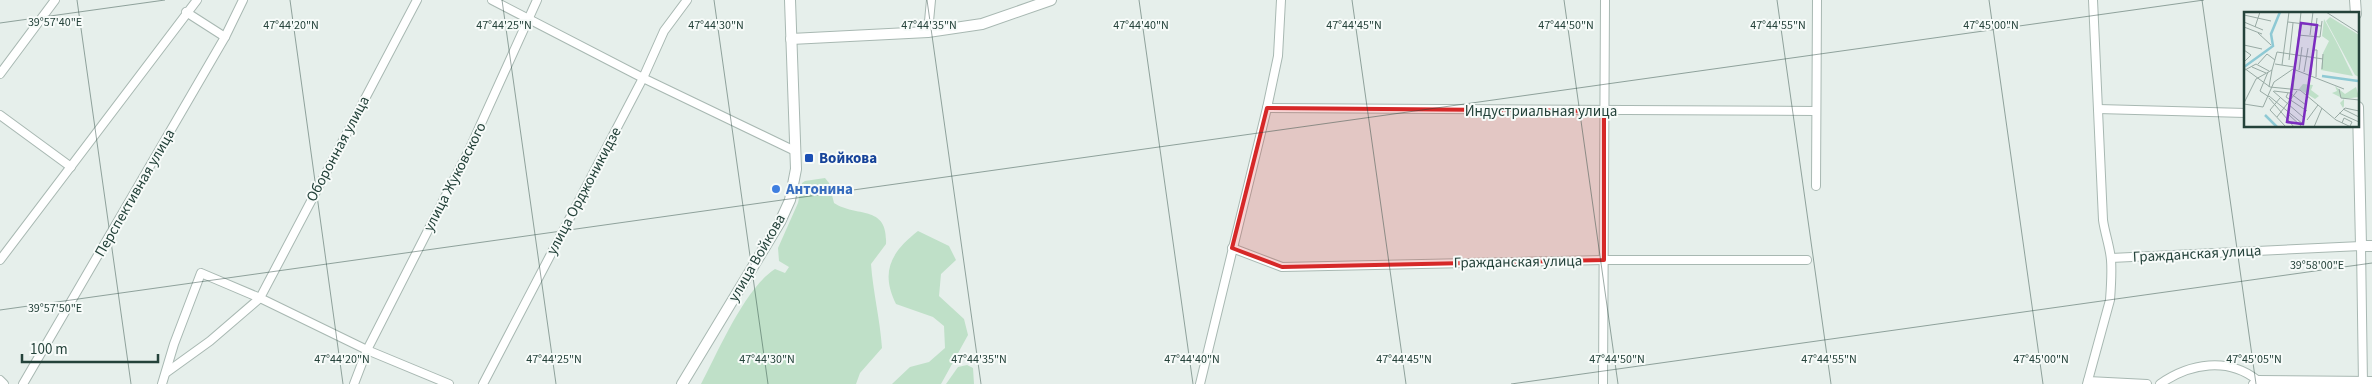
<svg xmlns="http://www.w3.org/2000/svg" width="2372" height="384" font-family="'Source Sans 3',sans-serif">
<rect width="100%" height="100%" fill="#e6efeb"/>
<g fill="#bfe0c8">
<path d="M825,178L829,183L834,203C857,218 888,204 886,244L871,264C873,292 880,319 882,348L860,373L856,384H701C718,352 745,288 775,269L785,273L789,267L779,261L778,248L798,203L802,183L805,181Z"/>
<path d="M918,231L949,246L956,260L941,274L939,296L964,319L968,335L941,384H892L910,367L929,362L945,348L944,326L933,317L896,304C880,272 891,252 918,231Z"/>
<polygon points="967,365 973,368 974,384 946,384 958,367"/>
</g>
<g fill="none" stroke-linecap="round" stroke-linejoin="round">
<defs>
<g id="minor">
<polyline points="492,0 643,78 795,151"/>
<polyline points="186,12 225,37"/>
<polyline points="928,32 931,0"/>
<polyline points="0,74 55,0"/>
<polyline points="1267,108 1816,111"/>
<polyline points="2098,109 2246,113"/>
<polyline points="0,115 71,167"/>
<polyline points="1816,186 1817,0"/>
<polyline points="1232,248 1282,267 1604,260 1807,260"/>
<polyline points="2111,258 2361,246 2363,384"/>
<polyline points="0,260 197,0"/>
<polyline points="167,372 210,341 260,298 417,0"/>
<polyline points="0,380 4,384"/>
<polyline points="2088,381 2147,384"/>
<polyline points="23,384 225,37 243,0"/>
<polyline points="162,384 174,344 201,273 260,298 367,350 449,384"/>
<polyline points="354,384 367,350 470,148 537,0"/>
<polyline points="483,384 643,78 664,31 687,0"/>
<polyline points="1200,384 1267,108 1278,56 1281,0"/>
<polyline points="1603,384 1605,0"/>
<path d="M2087,384L2110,300C2111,287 2112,273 2111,260C2110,247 2105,234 2103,220L2093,0"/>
<path d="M2160,384C2190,363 2228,357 2257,380"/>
<polyline points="2253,384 2257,380 2372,381"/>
</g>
<g id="tertiary">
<polyline points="2355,0 2356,14"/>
<polyline points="791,39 928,32 982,24 1051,0"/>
<polyline points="2358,107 2361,246 2372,246"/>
<polyline points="682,384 780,222 790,200 796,169 790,0"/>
</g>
</defs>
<use href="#minor" stroke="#a8b8b2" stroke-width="10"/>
<use href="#tertiary" stroke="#a8b8b2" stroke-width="12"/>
<use href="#minor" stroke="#fff" stroke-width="8"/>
<use href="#tertiary" stroke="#fff" stroke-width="10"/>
</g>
<path fill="#d62828" fill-opacity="0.2" stroke="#d62828" stroke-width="4" stroke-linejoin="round" d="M1267,108L1604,111V260L1282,267L1232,248Z"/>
<path fill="none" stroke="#24423a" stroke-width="1" stroke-opacity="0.45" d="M77,0L131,384M290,0L343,384M502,0L556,384M714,0L768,384M927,0L981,384M1139,0L1193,384M1352,0L1406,384M1564,0L1618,384M1777,0L1831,384M1989,0L2043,384M2202,0L2256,384M0,23L165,0M0,310L2204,0M1511,384L2372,263"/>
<rect fill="#1a4fb4" stroke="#f7fbf9" stroke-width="2" x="804" y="153" width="10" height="10" rx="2.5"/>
<circle fill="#3f7fe0" stroke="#f7fbf9" stroke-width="2" cx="776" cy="189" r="5"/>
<g text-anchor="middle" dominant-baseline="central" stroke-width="4" stroke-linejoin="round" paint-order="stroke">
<g font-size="15" fill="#24423a" stroke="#f7fbf9">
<text x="1541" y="111">Индустриальная улица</text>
<text transform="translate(338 149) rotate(-62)">Оборонная улица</text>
<text transform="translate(455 177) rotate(-63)">улица Жуковского</text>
<text transform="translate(584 191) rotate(-62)">улица Орджоникидзе</text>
<text transform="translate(135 193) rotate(-60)">Перспективная улица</text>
<text transform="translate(2197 254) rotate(-3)">Гражданская улица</text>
<text transform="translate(757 258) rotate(-60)">улица Войкова</text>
<text transform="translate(1518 262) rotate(-1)">Гражданская улица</text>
</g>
<g font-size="15" font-weight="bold" fill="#164399" stroke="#f7fbf9" text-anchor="start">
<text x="819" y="158">Войкова</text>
</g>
<g font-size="15" font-weight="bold" fill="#366cbe" stroke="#f7fbf9" text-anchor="start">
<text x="786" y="189">Антонина</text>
</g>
</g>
<g transform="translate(2244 12)">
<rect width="115" height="115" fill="#e6efeb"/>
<path d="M86,5L115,23V65L111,63L82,9ZM80,7L94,33L109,64L77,58L79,41L85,29L78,24ZM59,72L69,73L67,78L75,84L71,87L55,77ZM91,74L101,82L112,75L115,85L100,87V94L99,96L96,91L100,87L88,81L93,79Z" fill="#bfe0c8"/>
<path fill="none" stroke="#8ec9d4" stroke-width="2.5" d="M0,55L29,34L27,22L36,0M78,64L114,69M21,103L33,115"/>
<path fill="none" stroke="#98aaa4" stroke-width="1" d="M82,0L115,21M0,3L27,9M0,10L19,18M44,10L77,14M0,15L18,22M11,15L16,0M14,21L27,33M54,23L76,25L78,9M66,23L69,0M71,25L73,6M0,33L18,37M0,38L7,43L0,50M45,48L49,11M14,52L23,42L31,48M31,52L50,55M38,53L45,0M8,55L22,61M0,56L26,75L56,78L92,108L107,115M78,57L79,42M1,58L12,52L25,59M55,58L58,35M24,60L16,79L25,85M60,60L64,36M67,63L69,38H73L72,65M12,67L28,58L33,40L79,47M25,75L28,58M49,77L57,0M95,77L97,86L115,88M29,79L59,105M30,79L46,81L62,93M44,81L42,85L63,99M25,84L59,112M25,86L50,115M36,86L26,98L42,115M0,91L12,67M0,92L19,95L30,70L49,57L100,77M99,97L115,105M43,101L58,115M95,101L115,110M33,105L53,79M91,106L101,96L115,99M63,108L74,93M98,111L100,106L108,110L106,114M70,115L78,96"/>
<path fill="#7b2cbf" fill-opacity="0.15" stroke="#7b2cbf" stroke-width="2.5" d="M57,11L73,13L59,112L43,110Z"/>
<rect width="115" height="115" fill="none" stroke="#24423a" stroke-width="2.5"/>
</g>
<g font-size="12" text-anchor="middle" fill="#24423a" stroke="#f7fbf9" stroke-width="4" stroke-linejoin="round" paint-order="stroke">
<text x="55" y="26">39°57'40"E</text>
<text x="291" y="29">47°44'20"N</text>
<text x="504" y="29">47°44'25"N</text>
<text x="716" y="29">47°44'30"N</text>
<text x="929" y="29">47°44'35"N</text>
<text x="1141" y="29">47°44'40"N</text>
<text x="1354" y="29">47°44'45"N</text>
<text x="1566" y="29">47°44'50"N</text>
<text x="1778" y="29">47°44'55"N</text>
<text x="1991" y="29">47°45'00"N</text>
<text x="2317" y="269">39°58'00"E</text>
<text x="55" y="312">39°57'50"E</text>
<text x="342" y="363">47°44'20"N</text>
<text x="554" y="363">47°44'25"N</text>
<text x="767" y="363">47°44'30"N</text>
<text x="979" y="363">47°44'35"N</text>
<text x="1192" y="363">47°44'40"N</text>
<text x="1404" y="363">47°44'45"N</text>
<text x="1617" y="363">47°44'50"N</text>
<text x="1829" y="363">47°44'55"N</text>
<text x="2041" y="363">47°45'00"N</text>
<text x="2254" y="363">47°45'05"N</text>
</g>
<path d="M22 354v8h136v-8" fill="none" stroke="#24423a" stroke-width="2.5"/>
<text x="30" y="354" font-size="15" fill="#24423a" stroke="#f7fbf9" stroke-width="4" paint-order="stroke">100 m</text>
</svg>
